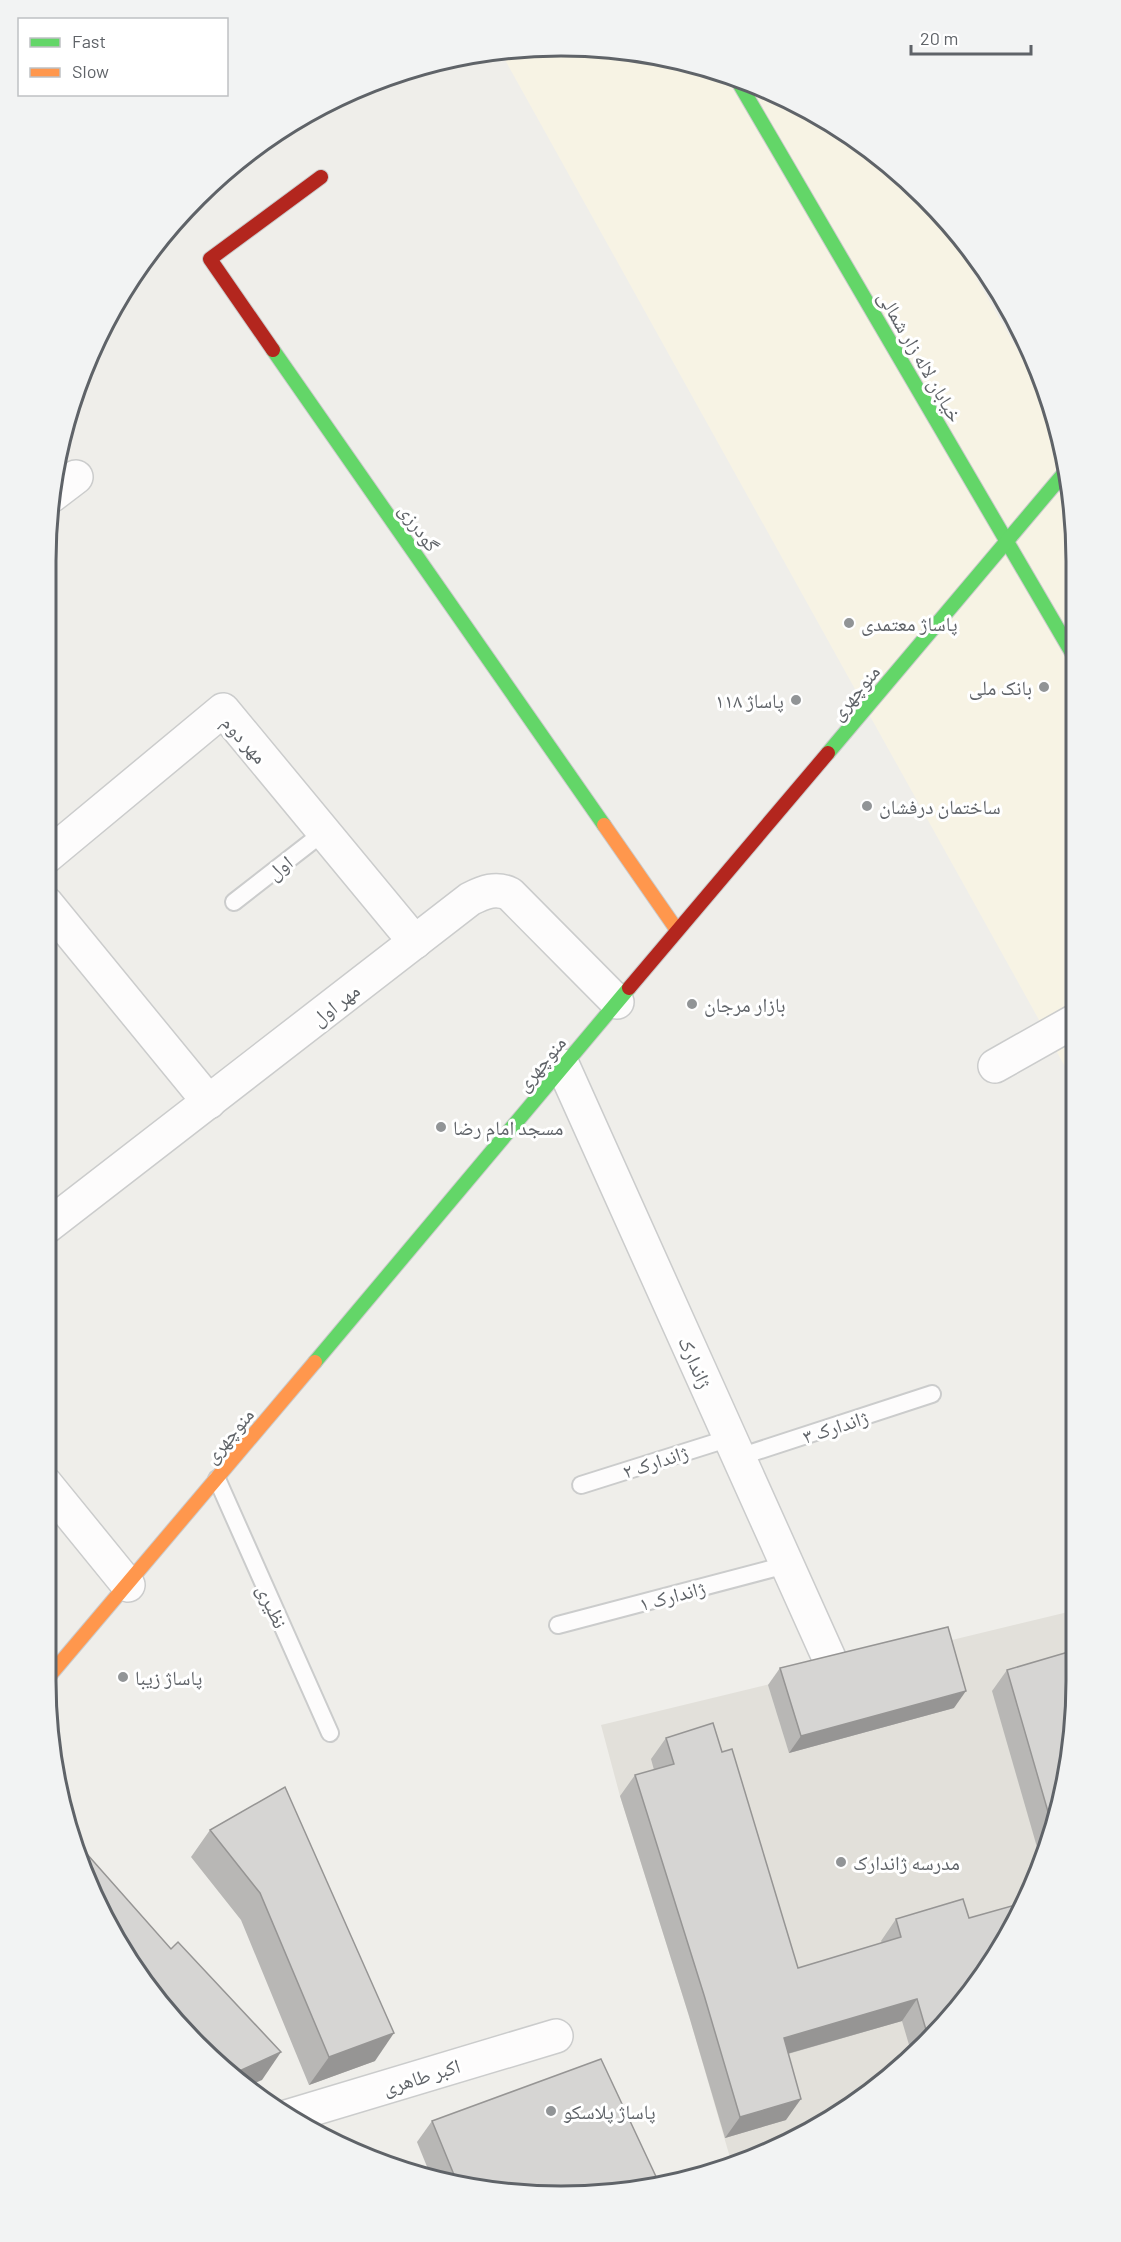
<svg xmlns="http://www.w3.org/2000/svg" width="1121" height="2242" font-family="Barlow,'Noto Naskh Arabic',sans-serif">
<rect width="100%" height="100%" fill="#efeeea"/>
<polygon fill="#f7f3e4" points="594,46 694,62 788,98 900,173 944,222 1047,401 1072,494 1073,1081 499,49"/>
<polygon fill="#e2e0da" points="1068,1612 1075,1629 1075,1715 1059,1815 1023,1909 925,2046 788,2144 731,2161 689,2016 620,1796 601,1725"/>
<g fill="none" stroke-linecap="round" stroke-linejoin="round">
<defs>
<g id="lane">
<polyline points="234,902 324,832"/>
<polyline points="739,1457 932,1394"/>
<polyline points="217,1479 330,1733"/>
<polyline points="581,1485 730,1438"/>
<polyline points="558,1625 786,1565"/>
</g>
<g id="street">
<polyline points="51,496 76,477"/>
<polyline points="46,857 223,710 415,942"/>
<polyline points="46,903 209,1102"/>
<polyline points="563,1066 829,1658"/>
<polyline points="995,1066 1073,1022"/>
<path d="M45,1228L470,899C484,892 496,887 510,894L617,1002"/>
<polyline points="45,1483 128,1585"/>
<polyline points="286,2117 556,2036"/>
</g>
<g id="fast">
<polyline points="736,78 1072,653"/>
<polyline points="273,350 604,825"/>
<polyline points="828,753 1066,471"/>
<polyline points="315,1362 629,988"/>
</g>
<g id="slow">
<polyline points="604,825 677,930"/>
<polyline points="45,1681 315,1362"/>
</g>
<g id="jam">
<polyline points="273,350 210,259 321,177"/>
<polyline points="629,988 828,753"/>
</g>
</defs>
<use href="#lane" stroke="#cbcccc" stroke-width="20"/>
<use href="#street" stroke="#cbcccc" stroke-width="36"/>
<use href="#fast" stroke="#cacacb" stroke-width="16"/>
<use href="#slow" stroke="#cacacb" stroke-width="16"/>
<use href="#jam" stroke="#cacacb" stroke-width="16"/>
<use href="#lane" stroke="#fdfcfc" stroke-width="16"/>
<use href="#street" stroke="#fdfcfc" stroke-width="33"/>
<use href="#fast" stroke="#63d668" stroke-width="14"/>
<use href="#slow" stroke="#ff974d" stroke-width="14"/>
<use href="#jam" stroke="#b3261e" stroke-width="14"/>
</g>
<g fill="#b8b7b5">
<polygon points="780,1668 954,1708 789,1753 768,1685"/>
<polygon points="1007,1670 1059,1815 1041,1861 992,1691"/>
<polygon points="666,1738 722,1752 798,1968 882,1943 881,1941 896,1919 969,1918 1023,1909 925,2046 912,2055 902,2021 788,2054 786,2120 725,2138 689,2016 620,1796 635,1775 654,1770 651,1759"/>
<polygon points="285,1787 375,2061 309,2085 241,1920 191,1857 210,1830"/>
<polygon points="432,2121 460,2187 432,2179 417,2142"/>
</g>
<g fill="#969594">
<polygon points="1075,1689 1075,1706 1070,1690"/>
<polygon points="966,1691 954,1708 789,1753 801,1736"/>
<polygon points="917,1999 902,2021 769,2059 784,2038"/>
<polygon points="394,2033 375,2061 309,2085 329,2057"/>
<polygon points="281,2052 262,2080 248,2086 235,2073"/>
<polygon points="801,2099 786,2120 725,2138 740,2117"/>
</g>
<g fill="#d6d5d3" stroke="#969594" stroke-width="1.5">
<polygon points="948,1627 966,1691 801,1736 780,1668"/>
<polygon points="1075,1650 1075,1689 1070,1690 1075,1707 1075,1715 1059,1815 1053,1829 1007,1670"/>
<polygon points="713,1723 722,1752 732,1749 798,1968 901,1937 896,1919 963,1899 969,1918 1026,1902 1023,1909 929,2040 917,1999 784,2038 801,2099 740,2117 704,1995 635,1775 674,1764 666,1738"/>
<polygon points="285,1787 394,2033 329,2057 260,1893 210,1830"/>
<polygon points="71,1836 171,1949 178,1942 281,2052 235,2073 152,1996 72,1848"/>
<polygon points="601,2059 659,2183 627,2193 459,2187 432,2121"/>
</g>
<g fill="#919496" stroke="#fff" stroke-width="2">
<circle cx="849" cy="623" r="6"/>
<circle cx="1044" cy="687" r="6"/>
<circle cx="796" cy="700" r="6"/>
<circle cx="867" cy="806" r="6"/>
<circle cx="692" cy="1004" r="6"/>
<circle cx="441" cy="1127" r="6"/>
<circle cx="123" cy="1677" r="6"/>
<circle cx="841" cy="1862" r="6"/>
<circle cx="551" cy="2111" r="6"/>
</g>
<g text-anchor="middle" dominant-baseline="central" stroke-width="6" stroke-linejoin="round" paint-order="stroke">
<g font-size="20" fill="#5f6368" stroke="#fff">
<text transform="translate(921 356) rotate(60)">خیابان لاله زار شمالی</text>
<text transform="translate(420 527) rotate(55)">گودرزی</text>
<text transform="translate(854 692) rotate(-50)">منوچهری</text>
<text transform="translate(245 739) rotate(48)">مهر دوم</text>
<text transform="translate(279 867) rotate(-38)">اول</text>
<text transform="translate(335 1004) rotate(-38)">مهر اول</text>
<text transform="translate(540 1063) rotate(-50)">منوچهری</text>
<text transform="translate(696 1362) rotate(66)">ژاندارک</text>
<text transform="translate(835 1426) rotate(-18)">ژاندارک ۳</text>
<text transform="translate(228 1435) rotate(-50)">منوچهری</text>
<text transform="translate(655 1461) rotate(-18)">ژاندارک ۲</text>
<text transform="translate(672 1595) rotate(-15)">ژاندارک ۱</text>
<text transform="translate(273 1606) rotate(66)">نظیری</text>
<text transform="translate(421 2076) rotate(-17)">اکبر طاهری</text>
</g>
<g font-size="20" fill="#5f6368" stroke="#fff" text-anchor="start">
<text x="861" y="623">پاساژ معتمدی</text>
<text x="1032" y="687" text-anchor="end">بانک ملی</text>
<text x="784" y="700" text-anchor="end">پاساژ ۱۱۸</text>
<text x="879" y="806">ساختمان درفشان</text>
<text x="704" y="1004">بازار مرجان</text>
<text x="453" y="1127">مسجد امام رضا</text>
<text x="135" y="1677">پاساژ زیبا</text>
<text x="853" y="1862">مدرسه ژاندارک</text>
<text x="563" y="2111">پاساژ پلاسکو</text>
</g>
</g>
<path d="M0 0H1121V2242H0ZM561 56H561A505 505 0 0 1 1066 561V1681A505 505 0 0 1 561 2186H561A505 505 0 0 1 56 1681V561A505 505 0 0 1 561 56Z" fill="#f2f3f3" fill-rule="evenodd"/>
<path fill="none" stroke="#5f6368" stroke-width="3" d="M561 56H561A505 505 0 0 1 1066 561V1681A505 505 0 0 1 561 2186H561A505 505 0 0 1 56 1681V561A505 505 0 0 1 561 56Z"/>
<rect x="18" y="18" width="210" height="78" fill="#ffffff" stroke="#bfc1c3" stroke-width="1.5"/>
<rect x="30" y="38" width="30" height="9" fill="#63d668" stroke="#bfc1c3" stroke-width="1.5"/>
<text x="72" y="48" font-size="18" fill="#5f6368">Fast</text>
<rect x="30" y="68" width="30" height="9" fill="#ff974d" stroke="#bfc1c3" stroke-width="1.5"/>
<text x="72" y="78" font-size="18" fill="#5f6368">Slow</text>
<path d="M911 45v9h120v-9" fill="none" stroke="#5f6368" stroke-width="3"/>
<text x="920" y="45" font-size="18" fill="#5f6368" stroke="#ffffff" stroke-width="4.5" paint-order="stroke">20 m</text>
</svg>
